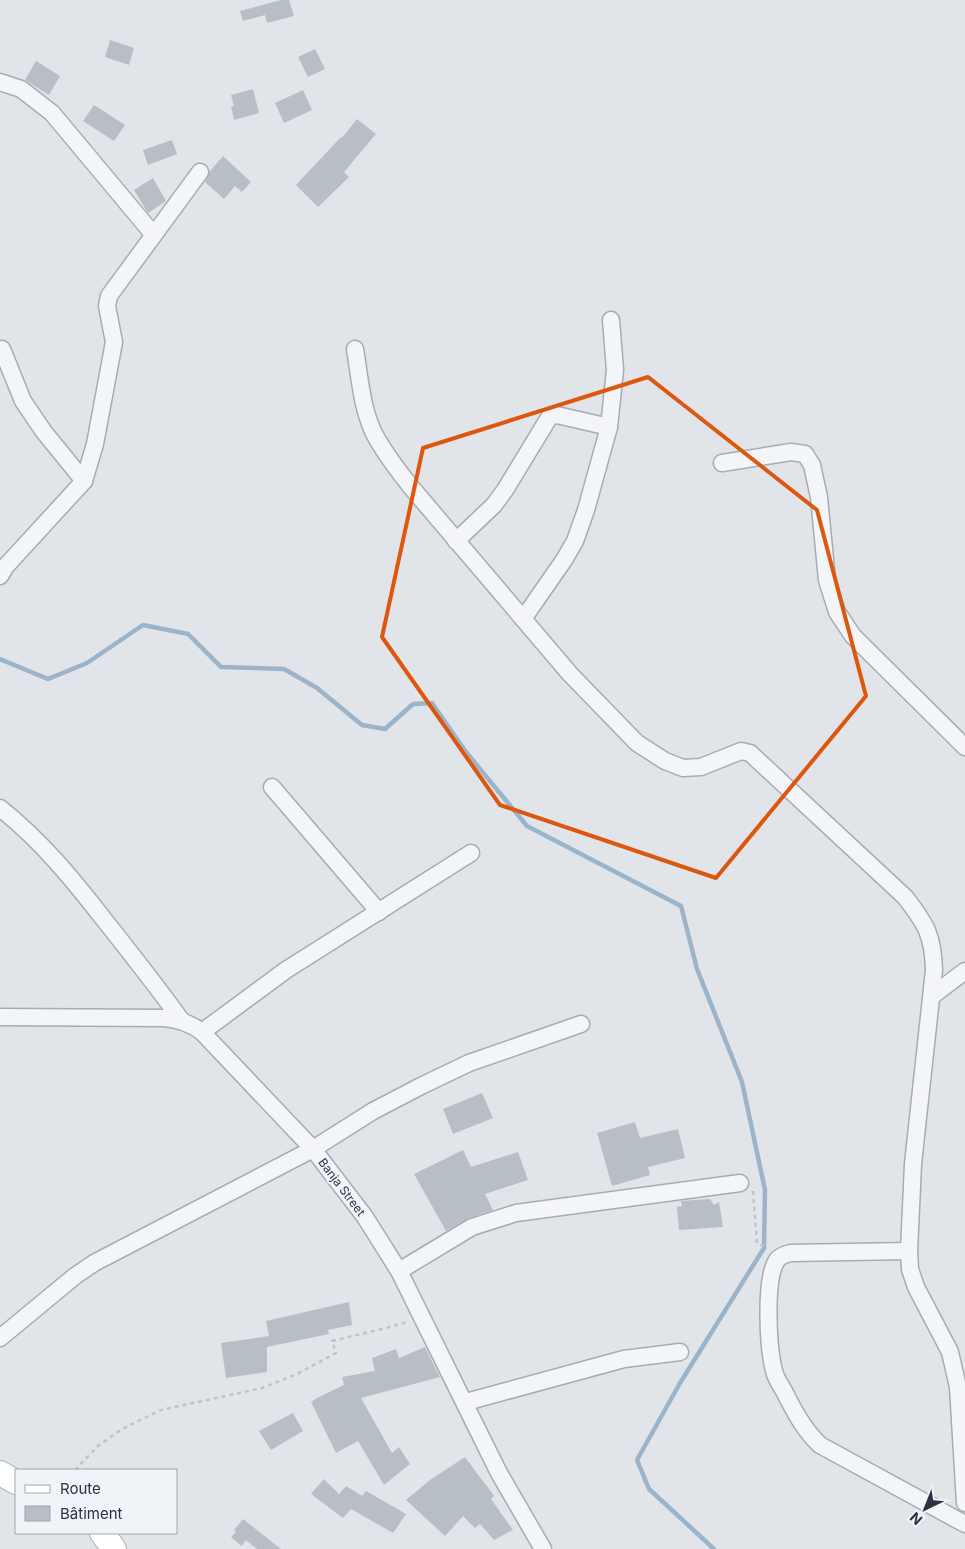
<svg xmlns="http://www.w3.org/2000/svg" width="965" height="1549" font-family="Inter,sans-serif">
<rect width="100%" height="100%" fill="#e1e5e9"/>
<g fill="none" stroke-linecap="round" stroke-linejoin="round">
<polyline stroke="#9cb4c9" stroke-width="4.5" points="0,659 48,679 87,663 143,625 188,634 221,667 284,669 317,688 362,725 385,729 413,704 432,703 466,752 527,826 681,906 697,969 742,1082 765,1190 764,1248 680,1383 637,1460 649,1489 714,1549"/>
</g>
<g fill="#b8bec6">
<polygon points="281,0 289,0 294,16 267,23 265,15 243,21 240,11"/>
<polygon points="110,40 134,48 129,65 105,57"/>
<polygon points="315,49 325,69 308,77 298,57"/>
<polygon points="36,61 60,76 49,95 25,80"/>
<polygon points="253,89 259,113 234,120 231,106 234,106 231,95"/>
<polygon points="303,90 312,110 284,123 275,103"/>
<polygon points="94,105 125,125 114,141 83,121"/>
<polygon points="357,119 376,134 344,172 349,177 318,207 296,185 341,137 342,138"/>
<polygon points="172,140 177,154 148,165 143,150"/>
<polygon points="223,156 251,182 242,192 235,186 224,199 205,182 208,177 210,171"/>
<polygon points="153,178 166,201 148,213 134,190"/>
<polygon points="482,1093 493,1118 453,1134 443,1109"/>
<polygon points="635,1122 640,1138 678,1129 685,1158 648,1167 650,1175 612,1186 597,1133"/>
<polygon points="463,1150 471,1167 518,1152 528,1180 485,1194 493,1210 469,1218 446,1231 414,1174"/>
<polygon points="710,1199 714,1205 719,1202 723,1227 679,1230 677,1207 682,1206 681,1201"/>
<polygon points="349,1302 352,1325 328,1330 329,1334 267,1347 267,1372 226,1378 221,1343 269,1336 266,1321"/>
<polygon points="425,1347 440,1377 361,1398 392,1453 399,1447 410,1464 384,1485 358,1441 336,1453 311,1402 317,1398 344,1385 342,1377 375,1371 372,1358 396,1349 399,1358"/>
<polygon points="293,1413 303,1431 271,1450 259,1431"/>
<polygon points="465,1457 494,1496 491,1499 513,1530 494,1540 480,1524 475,1528 463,1516 445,1536 406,1500 430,1480"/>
<polygon points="324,1479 339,1494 346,1486 362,1496 366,1491 406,1514 393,1533 351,1509 343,1518 311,1494"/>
<polygon points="243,1519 281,1549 257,1549 246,1540 242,1546 231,1537 236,1532 234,1530"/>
</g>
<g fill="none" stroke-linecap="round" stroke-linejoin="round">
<defs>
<g id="street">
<polyline points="0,82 21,89 52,113 153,234"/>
<polyline points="2,349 23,401 44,432 84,481"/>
<path d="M355,349C360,379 362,413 377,439C387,456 399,472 411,487L570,674L637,743L665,761L683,768L701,767L741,751L750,753L905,897C926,924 933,935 934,970L913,1164L909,1251L910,1269L916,1287L950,1352L958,1387L965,1503"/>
<polyline points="722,463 791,452 805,454 812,465 815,479 819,497 827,580 837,612 853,636 965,747"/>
<polyline points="456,541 494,505 505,490 550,416 557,415 609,427"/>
<polyline points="0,576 6,566 84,481 95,444 114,342 107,306 109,296 200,172"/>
<polyline points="523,619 564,560 575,541 586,510 609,427 615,370 611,320"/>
<polyline points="272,787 379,912"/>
<path d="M0,808C41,841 70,876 102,917C129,951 156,985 181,1020"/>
<polyline points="932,996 965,971"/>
<path d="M0,1017L165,1018C179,1020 190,1023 202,1032L313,1149L365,1217L399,1271L499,1473L543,1549"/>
<polyline points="202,1032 286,970 471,853"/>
<path d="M909,1251L790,1253C785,1255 781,1255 777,1260C764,1279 768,1352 775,1374C777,1380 781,1386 784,1391C794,1411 804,1430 820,1445L965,1524"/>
<polyline points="399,1271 472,1227 516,1213 740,1183"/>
<polyline points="0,1338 75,1276 94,1263 313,1149 373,1111 421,1086 469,1063 581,1024"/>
<polyline points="466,1402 624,1359 680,1352"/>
</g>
<g id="secondary">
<polyline points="0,1473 16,1482"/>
<polyline points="102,1533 114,1549"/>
</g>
</defs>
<use href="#street" stroke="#a6acb3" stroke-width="19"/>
<use href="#secondary" stroke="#a6acb3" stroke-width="26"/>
<g stroke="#bec3c8" stroke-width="2.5" stroke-dasharray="4 4" stroke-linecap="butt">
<polyline points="753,1191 757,1243 768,1248"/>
<polyline points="75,1470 98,1446 122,1429 161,1410 262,1388 297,1374 336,1353 332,1341 386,1328 407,1322"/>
</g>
<use href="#street" stroke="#f3f5f8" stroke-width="16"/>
<use href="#secondary" stroke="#fff" stroke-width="24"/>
</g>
<path fill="none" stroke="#de570f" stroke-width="4" stroke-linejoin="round" d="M648,377L817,510L866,696L716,878L500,805L382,637L423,448Z"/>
<g text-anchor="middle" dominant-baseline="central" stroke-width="4" stroke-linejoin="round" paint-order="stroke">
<g font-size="12" fill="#293341" stroke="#f0f3f7">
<text transform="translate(342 1187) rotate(53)">Banja Street</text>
</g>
</g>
<rect x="15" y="1469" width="162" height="65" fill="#f0f3f7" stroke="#a0a6ae"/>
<rect x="25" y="1485" width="25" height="8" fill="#ffffff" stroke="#a0a6ae"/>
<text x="60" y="1494" font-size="15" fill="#293341">Route</text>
<rect x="25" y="1506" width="25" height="15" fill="#b8bec6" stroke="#a0a6ae"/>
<text x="60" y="1519" font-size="15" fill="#293341">Bâtiment</text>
<g transform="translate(925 1509) rotate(223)" stroke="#f0f3f7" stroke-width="4" paint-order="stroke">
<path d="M0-4L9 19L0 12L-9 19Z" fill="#293341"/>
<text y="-8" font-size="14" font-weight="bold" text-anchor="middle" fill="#293341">N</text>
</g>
</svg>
